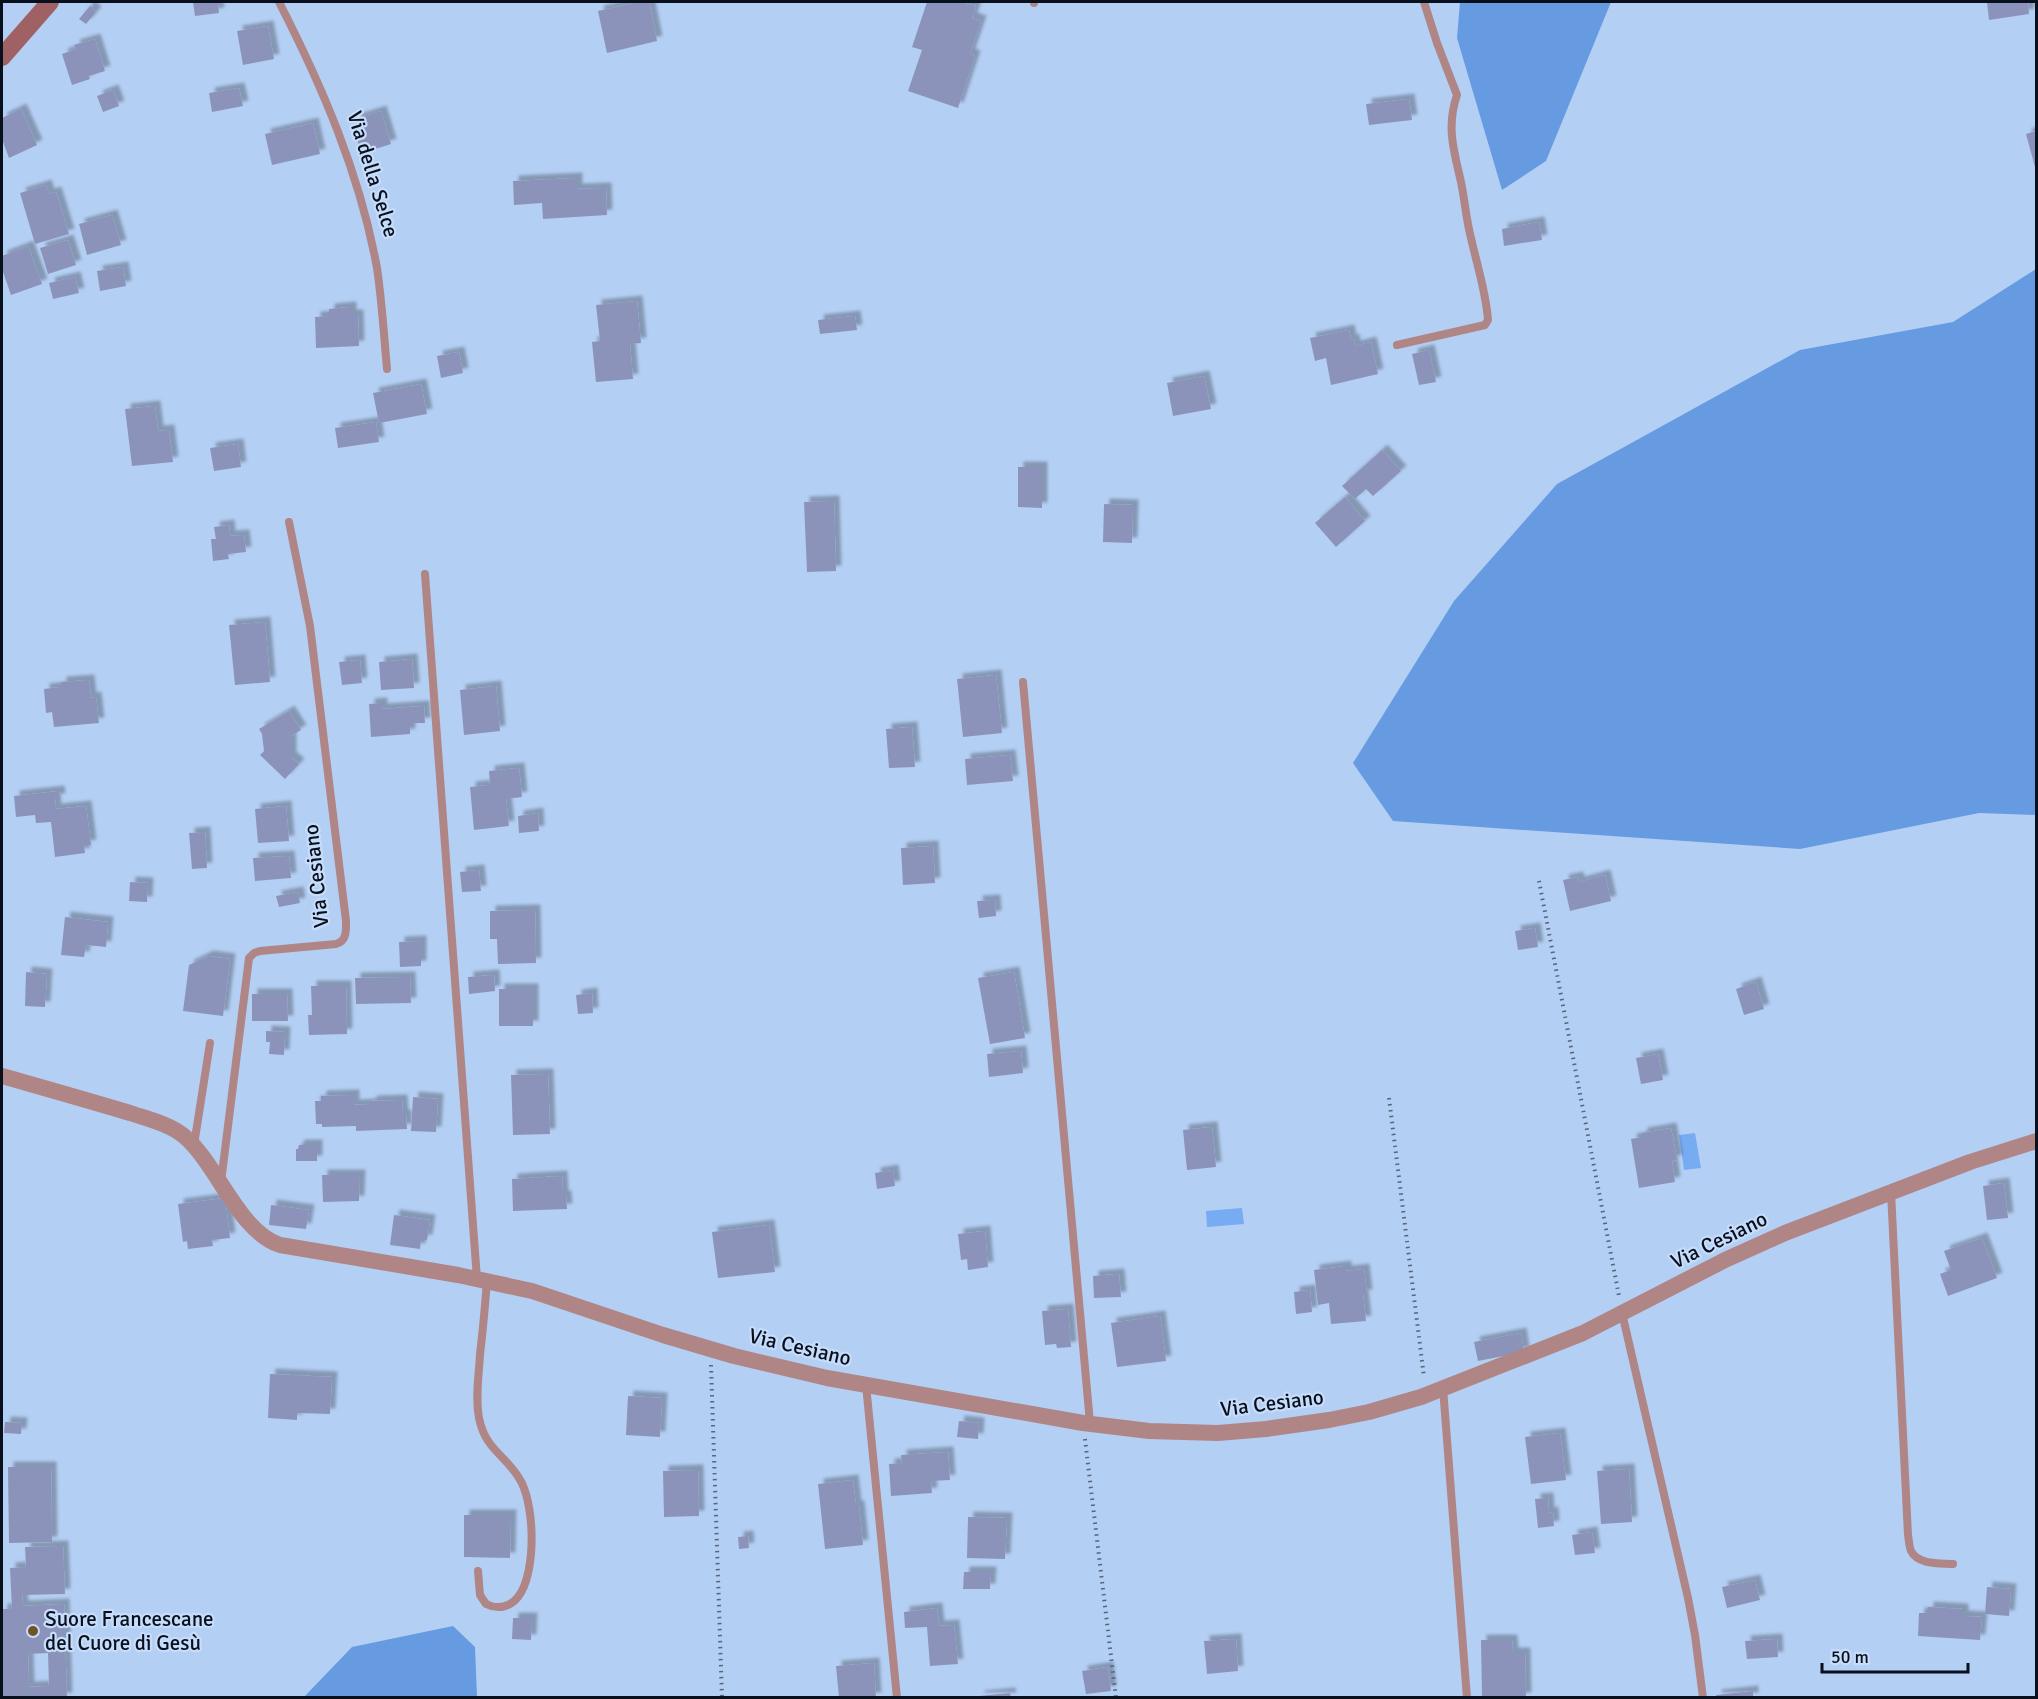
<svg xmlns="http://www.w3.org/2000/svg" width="2038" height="1699" font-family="Signika,sans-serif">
<defs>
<filter id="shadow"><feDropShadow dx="5.5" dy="-5.5" stdDeviation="1.5" flood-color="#0004"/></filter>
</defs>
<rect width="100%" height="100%" fill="#b4cff4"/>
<g fill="#679be1">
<polygon points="1460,2 1611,2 1546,161 1502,190 1457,38"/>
<polygon points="2036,269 2036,815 1979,813 1800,849 1393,821 1353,763 1454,601 1557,484 1800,350 1953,322"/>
<polygon points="453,1626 475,1647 477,1697 304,1697 352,1647"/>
</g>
<g fill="#77abf2">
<polygon points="1695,1133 1701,1168 1684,1170 1679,1135"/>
<polygon points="1242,1208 1244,1224 1207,1227 1206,1211"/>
</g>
<g fill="#8c93bb" fill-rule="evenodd" filter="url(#shadow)">
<polygon points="193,2 226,2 226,3 218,4 219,13 195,16"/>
<polygon points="639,2 649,2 657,41 607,53 598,11"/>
<polygon points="927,2 961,2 976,6 972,18 981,21 970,54 975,56 958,108 908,91 922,50 912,47"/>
<polygon points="1987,2 2028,2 2029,14 1989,20"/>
<polygon points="90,6 96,12 86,24 79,19"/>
<polygon points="268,26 274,59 243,65 237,31"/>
<polygon points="95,39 105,71 89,76 90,79 72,85 62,54 76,49 74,45"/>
<polygon points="239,88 243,106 212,112 209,93"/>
<polygon points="113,90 119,106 103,112 97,96"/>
<polygon points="1409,99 1412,120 1369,125 1366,104"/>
<polygon points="21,109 37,145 9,158 2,139 2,118"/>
<polygon points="381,111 391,144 366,152 364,147 360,149 354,129 357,128 355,119"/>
<polygon points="313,123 320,154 272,165 265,134"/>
<polygon points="2036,131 2036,171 2026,134"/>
<polygon points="577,178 577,189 606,188 607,215 543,219 542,203 514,205 513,181"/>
<polygon points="46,185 49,194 56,192 69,234 35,244 20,193"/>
<polygon points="112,215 121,245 87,255 79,224"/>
<polygon points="1539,222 1542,240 1504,246 1502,229"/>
<polygon points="68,240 76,265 48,274 40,248"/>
<polygon points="28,246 42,284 11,295 2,269 2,256"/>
<polygon points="123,267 126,286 100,291 97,271"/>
<polygon points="75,277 79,293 53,299 49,283"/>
<polygon points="637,301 641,343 630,344 633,379 596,382 592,342 600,341 596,305"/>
<polygon points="351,307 351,315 358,315 359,346 316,348 315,317 329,316 329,309"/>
<polygon points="855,316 857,330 820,334 818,320"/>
<polygon points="1349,330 1351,340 1354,339 1355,346 1371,342 1378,374 1331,385 1326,358 1315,361 1310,338"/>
<polygon points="1429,350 1436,382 1419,385 1412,354"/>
<polygon points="459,352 463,373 441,378 437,356"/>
<polygon points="1204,376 1211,409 1173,416 1167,383"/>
<polygon points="421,384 427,414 379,423 373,393"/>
<polygon points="155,406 158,431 169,430 173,462 132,466 125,409"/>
<polygon points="376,422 379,442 338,448 335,428"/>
<polygon points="238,444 241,467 214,471 210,448"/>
<polygon points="1382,450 1401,471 1373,496 1366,489 1355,499 1342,486"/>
<polygon points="1018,467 1042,467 1042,508 1018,507"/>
<polygon points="1345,497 1365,521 1336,547 1315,523"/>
<polygon points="834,501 836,571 807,572 804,502"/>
<polygon points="1104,504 1133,505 1132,543 1103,542"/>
<polygon points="229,525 230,536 244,535 246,552 228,554 229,559 213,561 211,539 216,539 214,527"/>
<polygon points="265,622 270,682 235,685 229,625"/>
<polygon points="412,659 414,688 381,690 379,662"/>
<polygon points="360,660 362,683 342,685 339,662"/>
<polygon points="996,675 1002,733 963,737 957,679"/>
<polygon points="89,680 91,698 96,697 99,723 54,727 52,712 46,713 44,689 61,687 61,682"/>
<polygon points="496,686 500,731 464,735 460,690"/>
<polygon points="382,703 382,709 424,706 425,723 410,723 410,734 371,737 369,704"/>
<polygon points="289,711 301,730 291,736 291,757 299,764 285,779 260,755 264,751 262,734 259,729"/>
<polygon points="912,727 915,767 889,768 886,729"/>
<polygon points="1010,755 1013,781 967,785 965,759"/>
<polygon points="519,768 522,797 506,799 509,826 474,830 470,787 490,785 489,771"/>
<polygon points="59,791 60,799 55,799 56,809 86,806 91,845 84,846 85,853 55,857 51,822 36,823 35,815 16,817 14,796"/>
<polygon points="286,806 289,841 258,843 255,809"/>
<polygon points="538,813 539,831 519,833 518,816"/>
<polygon points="205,832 207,868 192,869 189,833"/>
<polygon points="933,846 935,883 903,885 901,848"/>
<polygon points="289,856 291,878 255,881 253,858"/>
<polygon points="479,870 481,891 462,892 460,872"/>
<polygon points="1605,875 1611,901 1570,911 1563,880 1578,877 1579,882"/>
<polygon points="130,882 148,883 147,902 129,901"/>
<polygon points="298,892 300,903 279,907 276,896"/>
<polygon points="995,900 996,916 979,918 977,901"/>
<polygon points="535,910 536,963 498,964 497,939 490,939 490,911"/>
<polygon points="65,917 108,922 106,947 86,945 84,957 61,955"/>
<polygon points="1535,928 1538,947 1518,950 1515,931"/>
<polygon points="421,941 421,966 400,967 399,942"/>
<polygon points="208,956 230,959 223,1016 183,1011 189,965"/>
<polygon points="26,972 47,974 45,1007 25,1006"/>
<polygon points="1014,972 1025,1038 990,1044 978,978"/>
<polygon points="494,975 495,991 469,994 468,977"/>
<polygon points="410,977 411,1003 356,1004 355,978"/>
<polygon points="1756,982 1764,1009 1744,1015 1736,989"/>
<polygon points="311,986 346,986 347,1034 309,1035 308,1015 312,1015"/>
<rect x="499" y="989" width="34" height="37"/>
<polygon points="592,993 593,1013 578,1014 576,995"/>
<polygon points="252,994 287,994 288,1021 252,1021"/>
<polygon points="266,1031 285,1032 284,1055 269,1054 270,1042 266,1042"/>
<polygon points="1021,1051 1023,1073 989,1077 987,1054"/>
<polygon points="1658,1054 1663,1080 1641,1084 1636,1058"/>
<polygon points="548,1074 550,1134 513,1135 511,1075"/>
<polygon points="354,1095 354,1105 371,1104 371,1101 402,1100 403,1115 406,1115 407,1129 356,1131 356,1126 322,1127 322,1124 316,1124 315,1101 321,1101 321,1096"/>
<polygon points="413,1097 438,1099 436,1132 411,1131"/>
<polygon points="1212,1127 1216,1167 1187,1170 1183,1130"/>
<polygon points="1671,1128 1677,1160 1672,1161 1675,1182 1639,1188 1631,1139 1642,1137 1642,1133"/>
<polygon points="299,1145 317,1145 317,1161 296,1161 296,1149 298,1149"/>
<polygon points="893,1170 895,1186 877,1189 875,1173"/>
<polygon points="322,1175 360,1175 359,1201 323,1202"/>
<polygon points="562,1176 563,1196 566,1196 567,1209 513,1211 512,1179"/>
<polygon points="2004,1183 2008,1218 1987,1220 1983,1186"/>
<polygon points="225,1198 230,1238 212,1240 213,1246 188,1249 187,1241 183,1242 178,1204"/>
<polygon points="271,1205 309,1210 306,1229 269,1225"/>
<polygon points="394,1215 430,1220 427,1240 421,1240 420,1249 390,1245"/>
<polygon points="769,1225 775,1272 718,1278 712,1232"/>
<polygon points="985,1231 988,1267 968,1270 967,1259 961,1260 958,1234"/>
<polygon points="1982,1238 1997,1278 1948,1296 1940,1274 1951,1270 1944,1251"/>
<polygon points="1346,1266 1346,1271 1364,1269 1367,1295 1363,1295 1366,1321 1331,1324 1329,1303 1318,1305 1314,1270"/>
<polygon points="1119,1274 1121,1297 1094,1298 1093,1276"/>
<polygon points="1310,1290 1312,1312 1296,1314 1294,1292"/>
<polygon points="1068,1309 1071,1347 1057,1348 1056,1344 1045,1345 1042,1311"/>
<polygon points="1160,1316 1166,1361 1117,1367 1111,1323"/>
<polygon points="1521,1333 1524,1352 1478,1361 1474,1342"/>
<polygon points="270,1374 332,1377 330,1414 297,1413 297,1420 268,1418"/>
<polygon points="628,1396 662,1398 660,1437 626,1435"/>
<polygon points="959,1421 979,1423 978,1439 957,1437"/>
<polygon points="5,1422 22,1423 21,1434 4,1433"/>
<polygon points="1560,1433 1566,1480 1531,1484 1525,1437"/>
<polygon points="948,1452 950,1480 931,1481 932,1493 891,1496 889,1464 902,1463 901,1455"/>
<polygon points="8,1467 51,1467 52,1542 9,1543"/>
<polygon points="1629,1469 1632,1522 1601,1524 1597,1471"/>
<polygon points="698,1470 699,1516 664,1517 663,1471"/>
<polygon points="853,1480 856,1506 859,1506 863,1545 825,1549 818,1484"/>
<polygon points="1548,1498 1549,1513 1553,1512 1554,1526 1538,1528 1535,1499"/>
<polygon points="464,1515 511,1515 510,1558 464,1557"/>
<polygon points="968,1517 1007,1518 1005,1559 967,1558"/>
<polygon points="1592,1532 1595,1553 1575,1555 1572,1535"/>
<polygon points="748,1536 749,1548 739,1549 738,1537"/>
<path d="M63,1546L65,1594L22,1595L23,1606L64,1604L67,1698H2V1609H12L10,1568L26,1567L25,1547ZM48,1653L49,1686L29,1687L28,1654Z"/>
<polygon points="964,1572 991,1572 990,1589 963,1589"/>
<polygon points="1755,1580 1760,1600 1727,1608 1722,1587"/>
<polygon points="1987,1587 2011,1589 2009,1616 1985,1614"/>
<polygon points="1928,1607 1963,1609 1963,1616 1982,1617 1980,1640 1918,1636 1919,1613 1928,1613"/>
<polygon points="937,1608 939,1626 954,1625 958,1664 930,1666 927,1627 905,1628 904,1612"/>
<polygon points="513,1618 532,1618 531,1640 512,1639"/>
<polygon points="1236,1639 1238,1671 1207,1674 1204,1641"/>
<polygon points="1777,1639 1778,1657 1747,1659 1745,1641"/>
<polygon points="1481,1640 1512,1640 1513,1653 1525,1653 1526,1698 1482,1698"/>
<polygon points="874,1663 876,1698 839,1698 836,1666"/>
<polygon points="1108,1667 1111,1691 1086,1694 1082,1671"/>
<polygon points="1753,1691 1753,1698 1717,1698 1716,1695"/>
<polygon points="1010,1693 1011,1698 979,1698 979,1696"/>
</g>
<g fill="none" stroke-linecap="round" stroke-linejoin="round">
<g stroke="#55667e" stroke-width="4" stroke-dasharray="1.5 4.5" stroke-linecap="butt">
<polyline points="1539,881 1619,1296"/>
<polyline points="1389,1098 1424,1377"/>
<polyline points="711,1365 722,1698"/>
<polyline points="1085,1439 1116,1698"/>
</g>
<g stroke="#b08586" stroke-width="8">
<path d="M279,2C322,86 360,174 377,268C382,302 384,336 387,369"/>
<polyline points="1034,3 1034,2"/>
<path d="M1397,345L1485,325L1488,320C1486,292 1477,265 1471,238C1466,219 1465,201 1461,182C1454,151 1446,127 1457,95L1437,43L1424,2"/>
<polyline points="425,574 477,1279"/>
<polyline points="1023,682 1090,1423"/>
<polyline points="194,1145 210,1043"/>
<path d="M221,1182L249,958L254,953L260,951L336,944C347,941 346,930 346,921L310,626L289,522"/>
<path d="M1891,1192L1908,1535C1909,1540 1909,1546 1911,1551C1918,1565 1940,1563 1953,1564"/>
<polyline points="1622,1313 1688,1598 1695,1635 1703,1698"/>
<polyline points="866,1385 897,1698"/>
<polyline points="1443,1388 1467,1698"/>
<path d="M478,1571L480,1595L486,1604C498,1610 510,1607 518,1597C537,1573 535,1502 519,1478C505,1455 485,1449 479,1418C475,1397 479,1375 480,1354C483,1330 485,1306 487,1281"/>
</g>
<path stroke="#b08586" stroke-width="16" d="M2,1076C44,1088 87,1100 130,1113C148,1119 169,1124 184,1136C218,1165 238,1231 280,1245L458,1275L532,1291L663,1335L734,1356L827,1378L1083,1423L1149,1431L1218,1433L1266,1429L1329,1420L1369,1412L1421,1397L1583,1333L1725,1260L1785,1233L1970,1162L2036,1141"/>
<polyline stroke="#9f6164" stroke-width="18" points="2,57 50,2"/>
</g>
<circle fill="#6f5326" stroke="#c6dcfa" stroke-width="2" cx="33" cy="1631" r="6"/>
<g text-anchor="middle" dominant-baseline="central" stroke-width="4.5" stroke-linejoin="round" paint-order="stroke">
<g font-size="21" fill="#07101c" stroke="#c6dcfa">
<text transform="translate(373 174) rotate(73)">Via della Selce</text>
<text transform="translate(316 876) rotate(-96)">Via Cesiano</text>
<text transform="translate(1719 1240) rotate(-26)">Via Cesiano</text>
<text transform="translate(800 1347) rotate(13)">Via Cesiano</text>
<text transform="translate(1272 1403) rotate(-7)">Via Cesiano</text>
</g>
<g font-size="21" fill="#07101c" stroke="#c6dcfa" text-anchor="start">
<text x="45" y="1619">Suore Francescane<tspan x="45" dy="24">del Cuore di Gesù</tspan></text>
</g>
</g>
<rect width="2038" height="1699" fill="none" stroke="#07101c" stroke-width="6"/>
<path d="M1822 1663v9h146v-9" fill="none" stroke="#07101c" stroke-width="3"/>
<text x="1831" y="1663" font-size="18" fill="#07101c" stroke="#c6dcfa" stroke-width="4.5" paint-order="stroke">50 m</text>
</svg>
